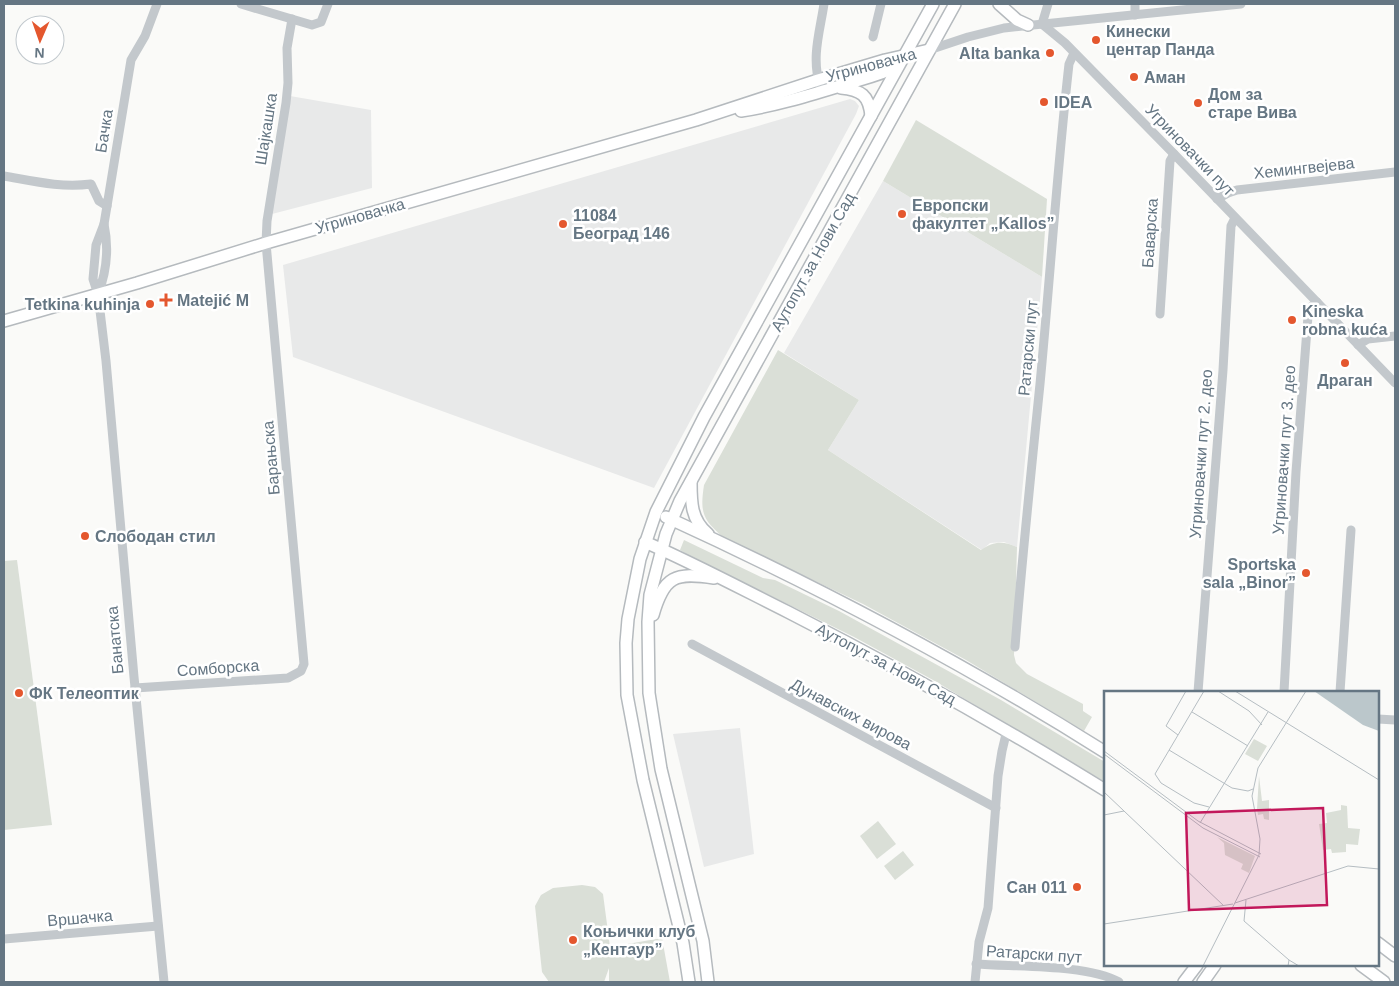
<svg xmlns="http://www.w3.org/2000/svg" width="1399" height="986" font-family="Arial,sans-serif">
<rect width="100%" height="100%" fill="#fafaf8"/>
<g fill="#e8e9e9">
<polygon points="290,96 371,110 372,188 272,214"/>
<polygon points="850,99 855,101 859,106 856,114 654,488 293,357 283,265"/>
<polygon points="883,181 1042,277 1017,547 1004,542 990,543 982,550 828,450 859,400 784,353"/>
<polygon points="740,728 754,854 704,867 673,734"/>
</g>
<g fill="#dadfd7">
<polygon points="916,120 1047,199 1042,277 883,181"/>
<path d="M778,350L859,400L828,450L981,550C994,541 1003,541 1017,547L1014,655L1016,663L1027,674L1083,704V711L1092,717L1084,731L966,660L863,604L723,537C702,519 700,512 704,485Z"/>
<polygon points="684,540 763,578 775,580 839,611 1001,700 1105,762 1105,782 933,680 854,637 688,555 680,550"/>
<polygon points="17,560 52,825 4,830 4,561"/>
<polygon points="878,821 896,844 877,859 860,836"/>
<polygon points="903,851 914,865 895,880 884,866"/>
<polygon points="582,885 595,887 603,894 610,947 662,938 670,982 609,982 609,968 604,982 549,982 542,972 535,906 541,895 553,888"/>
</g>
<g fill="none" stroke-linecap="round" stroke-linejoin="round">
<defs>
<g id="major">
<polyline points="999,4 1017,20 1028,25"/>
<path d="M841,88C861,90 869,95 871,116"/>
<path d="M741,111C775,106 810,95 843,85C862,79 881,75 898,66"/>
<polyline points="4,321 137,283 266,243 696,120 818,80 885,60 929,50"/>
<path d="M691,482C691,502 691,520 708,534"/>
<path d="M666,517C817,586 965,664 1105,752"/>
<path d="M645,542C693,563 740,588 788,612C896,667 1002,726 1105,790"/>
<path d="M653,615C664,576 675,572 714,578"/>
<polyline points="1378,943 1395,956"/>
<polyline points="1361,965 1384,982"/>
<polyline points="689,982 683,943 643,780 627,695 626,643 628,619 640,559 656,512 704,417 933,4"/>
<polyline points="708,982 703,941 661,769 649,693 648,622 650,595 666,534 680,501 955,4"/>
<polyline points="1184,982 1197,965"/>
<polyline points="1203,982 1215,965"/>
</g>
</defs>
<use href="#major" stroke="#b5babe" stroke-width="14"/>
<g stroke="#c3c8cc" stroke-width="9">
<polyline points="157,4 145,36 131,60 107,206 104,224 96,245 93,279 98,294 106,361 134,677 164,982"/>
<polyline points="241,4 312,25 321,22 328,4"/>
<polyline points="1135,15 1135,4"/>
<polyline points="1042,24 1065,43 1174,154 1395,383"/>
<polyline points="1042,24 1048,4"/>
<polyline points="873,37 881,4"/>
<polyline points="929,50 968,37 1004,28 1241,4"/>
<path d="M820,85C811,58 820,31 824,4"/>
<path d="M4,176C33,181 61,188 91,184L99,201L107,206"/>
<polyline points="1217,199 1228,193 1237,190 1395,172"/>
<path d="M98,294C107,271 109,248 104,224"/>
<polyline points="1160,314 1170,161 1174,154"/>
<polyline points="1358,345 1368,339 1395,336"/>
<polyline points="692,644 996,808"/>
<path d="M1015,647C1022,559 1031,472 1040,384C1050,278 1057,171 1069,64L1074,53"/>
<polyline points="135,688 288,678 301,671 304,664 266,243 267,221 286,103 288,83 287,48 292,19"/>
<polyline points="1198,692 1223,370 1231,226 1235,218"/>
<polyline points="1284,692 1296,472 1308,316 1312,306 1317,302"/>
<polyline points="1340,692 1351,530"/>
<polyline points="1378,719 1395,720"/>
<polyline points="4,939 158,926"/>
<path d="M976,964C1014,967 1087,964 1119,982"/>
<polyline points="975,982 979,942 988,908 998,776 1002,751 1007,730"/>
</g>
<use href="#major" stroke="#fff" stroke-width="11"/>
</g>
<g fill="#e4572e" stroke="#fff" stroke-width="2">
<circle cx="1096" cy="40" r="5"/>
<circle cx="1050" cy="53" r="5"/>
<circle cx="1134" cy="77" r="5"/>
<circle cx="1044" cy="102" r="5"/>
<circle cx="1198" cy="103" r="5"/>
<circle cx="902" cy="214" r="5"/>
<circle cx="563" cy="224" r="5"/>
<path d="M163.5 292.5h5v5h5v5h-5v5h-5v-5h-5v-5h5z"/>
<circle cx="150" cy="304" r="5"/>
<circle cx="1292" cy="320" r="5"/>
<circle cx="1345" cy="363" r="5"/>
<circle cx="85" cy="536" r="5"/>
<circle cx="1306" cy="573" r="5"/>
<circle cx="19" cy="693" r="5"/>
<circle cx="1077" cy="887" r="5"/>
<circle cx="573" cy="940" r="5"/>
</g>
<g text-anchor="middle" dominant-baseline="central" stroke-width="5" stroke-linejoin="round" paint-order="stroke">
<g font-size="16" font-weight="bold" fill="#657683" stroke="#fff" text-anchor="start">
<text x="1106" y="31">Кинески<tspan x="1106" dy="18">центар Панда</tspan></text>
<text x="1040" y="53" text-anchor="end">Alta banka</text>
<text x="1144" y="77">Аман</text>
<text x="1208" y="94">Дом за<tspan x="1208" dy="18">старе Вива</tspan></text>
<text x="1054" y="102">IDEA</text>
<text x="912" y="205">Европски<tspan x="912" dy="18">факултет „Kallos”</tspan></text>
<text x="573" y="215">11084<tspan x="573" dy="18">Београд 146</tspan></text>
<text x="177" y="300">Matejić M</text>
<text x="140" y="304" text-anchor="end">Tetkina kuhinja</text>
<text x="1302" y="311">Kineska<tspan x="1302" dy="18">robna kuća</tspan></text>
<text x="1345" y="380" text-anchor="middle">Драган</text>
<text x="95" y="536">Слободан стил</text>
<text x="1296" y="564" text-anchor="end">Sportska<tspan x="1296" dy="18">sala „Binor”</tspan></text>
<text x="29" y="693">ФК Телеоптик</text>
<text x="1067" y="887" text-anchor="end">Сан 011</text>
<text x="583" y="931">Коњички клуб<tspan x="583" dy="18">„Кентаур”</tspan></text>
</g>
<g font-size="16" fill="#657683" stroke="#fff">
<text transform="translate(871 65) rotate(-15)">Угриновачка</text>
<text transform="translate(266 129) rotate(-81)">Шајкашка</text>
<text transform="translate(104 131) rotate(-81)">Бачка</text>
<text transform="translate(1190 150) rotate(46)">Угриновачки пут</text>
<text transform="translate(1304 168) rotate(-6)">Хемингвејева</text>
<text transform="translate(360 216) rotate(-16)">Угриновачка</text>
<text transform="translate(1150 233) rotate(-86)">Баварска</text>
<text transform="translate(813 262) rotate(-61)">Аутопут за Нови Сад</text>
<text transform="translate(1028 348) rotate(-85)">Ратарски пут</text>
<text transform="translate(1284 450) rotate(-86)">Угриновачки пут 3. део</text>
<text transform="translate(1201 454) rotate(-86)">Угриновачки пут 2. део</text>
<text transform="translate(271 458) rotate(-95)">Барањска</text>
<text transform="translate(115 640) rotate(-95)">Банатска</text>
<text transform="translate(886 664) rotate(28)">Аутопут за Нови Сад</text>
<text transform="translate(218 668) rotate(-4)">Сомборска</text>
<text transform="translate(851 714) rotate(28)">Дунавских вирова</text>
<text transform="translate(80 918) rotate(-5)">Вршачка</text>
<text transform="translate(1034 954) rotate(4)">Ратарски пут</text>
</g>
</g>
<g transform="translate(1104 691)">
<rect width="275" height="275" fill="#fafaf8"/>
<path d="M150,48L163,55L154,70L141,63ZM155,85L158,110L165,109V129L160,128L159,123L154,124L153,118ZM237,114L243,115L244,137L256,138L254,154L242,153V161L228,162L227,158L219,159L215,133L223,132L222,122L237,119ZM113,146L151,165L145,182L137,178L139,173L121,164L120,152Z" fill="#dadfd7"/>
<path d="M210,0H275V40L259,34Z" fill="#bbc7cb"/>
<path fill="none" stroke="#b5bdc2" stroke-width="1" d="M100,0L51,83L57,92L90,112L105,116M114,0L145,20L158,34M131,0L275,89M88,21L144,55M74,44L62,35L82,0M65,59L128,97L144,100L149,98M0,60L94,130L157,163M0,63L99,137L156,166M0,101L120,215M0,124L20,120M96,132L164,21M142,209L140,230L185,269M131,212L244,175L275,178M0,233L129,213M99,275L155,164L156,148L148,105L154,77L202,0M184,275L185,269L195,275"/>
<path fill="#c2185b" fill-opacity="0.15" stroke="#c2185b" stroke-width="2.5" d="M219,117L223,214L85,219L82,122Z"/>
<rect width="275" height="275" fill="none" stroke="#657683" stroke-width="2.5"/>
</g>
<rect width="1399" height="986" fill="none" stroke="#657683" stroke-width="10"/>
<g transform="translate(40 40) rotate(182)"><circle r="24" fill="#ffffff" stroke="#c1c8cd"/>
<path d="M0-4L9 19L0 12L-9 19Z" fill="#e4572e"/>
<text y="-8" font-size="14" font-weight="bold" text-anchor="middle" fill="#657683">N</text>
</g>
</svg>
